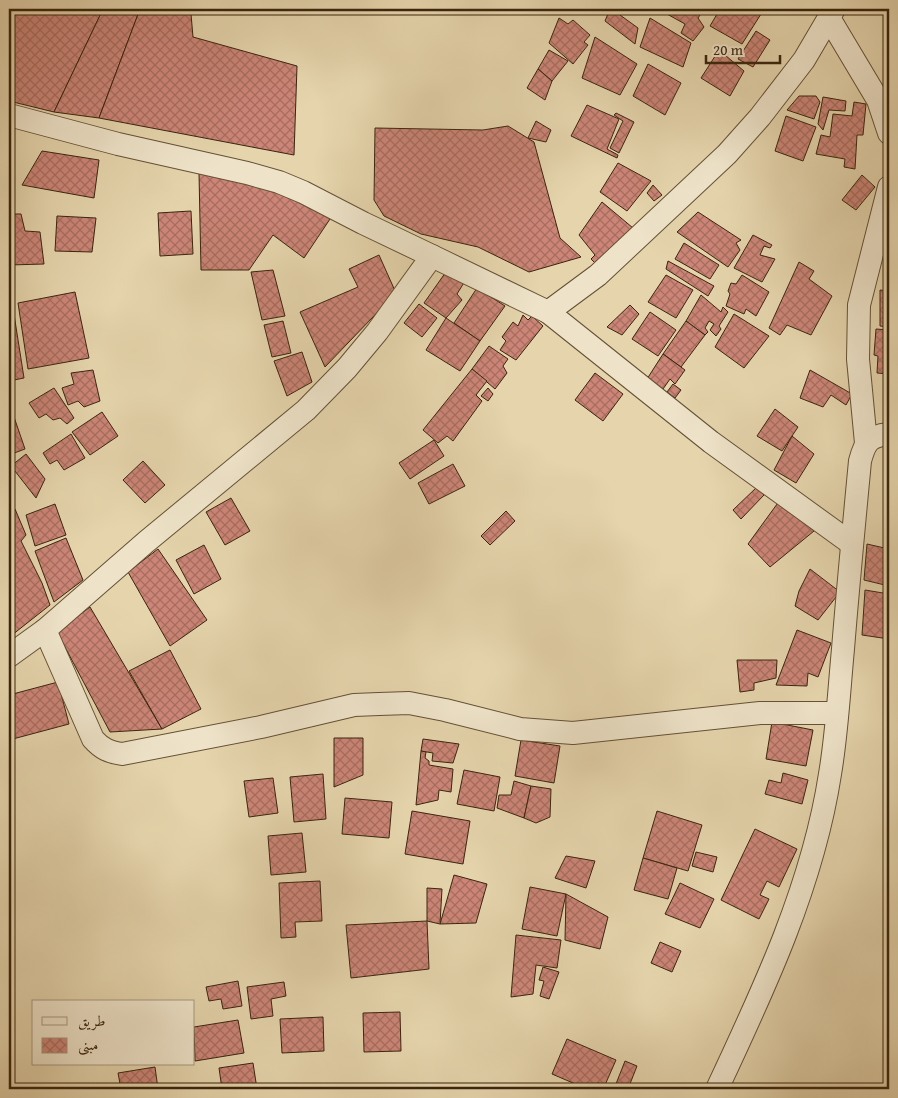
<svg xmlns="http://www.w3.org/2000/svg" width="898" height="1098" font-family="'Gentium Book Plus',Amiri,serif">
<defs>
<pattern id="building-cross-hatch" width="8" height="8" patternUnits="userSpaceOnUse" patternTransform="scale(1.25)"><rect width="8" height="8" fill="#cc8577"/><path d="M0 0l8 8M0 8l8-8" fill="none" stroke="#a76d60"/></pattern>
</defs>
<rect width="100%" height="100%" fill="#e5d4ac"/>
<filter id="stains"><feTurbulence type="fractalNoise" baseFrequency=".004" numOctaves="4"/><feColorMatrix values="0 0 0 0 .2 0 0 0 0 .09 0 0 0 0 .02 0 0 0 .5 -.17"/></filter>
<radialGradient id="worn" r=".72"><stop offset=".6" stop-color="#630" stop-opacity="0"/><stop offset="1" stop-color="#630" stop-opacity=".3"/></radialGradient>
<g fill="url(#building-cross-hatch)" stroke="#3a250d">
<polygon points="9,9 103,9 54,112 9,101"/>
<polygon points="103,9 140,9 99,118 54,112"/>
<polygon points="140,9 166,9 191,14 193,37 297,66 294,155 99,118"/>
<polygon points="610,9 625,9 620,15 638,28 635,44 605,21"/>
<polygon points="658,9 704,9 698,18 704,27 693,41 681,33 685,24"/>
<polygon points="720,9 755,9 761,14 742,44 710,26"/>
<polygon points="559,18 568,24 573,20 590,35 584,42 588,45 573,64 549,43"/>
<polygon points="650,18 691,43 683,67 640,47"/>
<polygon points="756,31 770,40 753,67 738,59"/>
<polygon points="595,37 637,64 620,95 582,78"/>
<polygon points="549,50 568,61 552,81 538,69"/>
<polygon points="719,50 744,71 730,96 701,78"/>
<polygon points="648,64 681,83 665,115 633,96"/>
<polygon points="538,69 552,81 545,100 527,88"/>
<polygon points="799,96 816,96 820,102 814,119 787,110"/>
<polygon points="823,97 846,101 845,111 829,110 823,130 818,124"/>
<polygon points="854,102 866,104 863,135 857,135 855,169 844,167 845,159 816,154 821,135 830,137 833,114 852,116"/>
<polygon points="587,105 619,119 607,149 618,155 617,158 571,136"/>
<polygon points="616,113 634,122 619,153 610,148 623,121 614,115"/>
<polygon points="786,116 816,127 803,161 775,151"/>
<polygon points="536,121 551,130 546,142 528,138"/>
<polygon points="508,126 534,142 560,238 581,257 529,272 478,247 421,234 384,216 374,200 375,128 483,130"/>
<polygon points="42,151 99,160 94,198 22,185"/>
<polygon points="618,163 651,181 627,211 600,192"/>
<polygon points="199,173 289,191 332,216 304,258 273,235 249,270 201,270"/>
<polygon points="862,175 875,187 856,210 842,200"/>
<polygon points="653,185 662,195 654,201 647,193"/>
<polygon points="602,202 633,228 600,268 591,259 595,255 579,235"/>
<polygon points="191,211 193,254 160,256 158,213"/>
<polygon points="698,212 741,240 736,243 740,250 728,267 677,232"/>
<polygon points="9,214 21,214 25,231 40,232 44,264 9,265"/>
<polygon points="57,216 96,218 92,252 55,251"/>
<polygon points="753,235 772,245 770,248 764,246 760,255 775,259 762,282 734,268"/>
<polygon points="684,243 719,265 710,279 675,259"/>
<polygon points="379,255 396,293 325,367 300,312 358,287 349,269"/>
<polygon points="668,261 714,286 708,296 666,269"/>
<polygon points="799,262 814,271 809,279 832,296 811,335 787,325 780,335 769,328"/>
<polygon points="448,269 465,281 457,294 462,300 446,318 424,303"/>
<polygon points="273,270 285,316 262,320 251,272"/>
<polygon points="666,275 693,290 676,318 648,302"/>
<polygon points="742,275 769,292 756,316 746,309 744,314 726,306 730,294 728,291 731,283 736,284"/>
<polygon points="477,288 505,306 480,341 454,323"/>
<polygon points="880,290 889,291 889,327 880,326"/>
<polygon points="75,292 89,358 28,369 18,303"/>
<polygon points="701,295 721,312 723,307 728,312 719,326 721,329 716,336 710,330 714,324 709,321 705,328 708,332 705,335 686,321"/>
<polygon points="419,304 437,318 422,337 404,323"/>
<polygon points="630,305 639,314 622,335 607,327"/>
<polygon points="13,308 24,378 9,381 9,309"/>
<polygon points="650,312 676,330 658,356 632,339"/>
<polygon points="734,314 769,336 744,368 715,347"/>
<polygon points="523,315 528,320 532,316 543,326 516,360 500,350 506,341 502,337 513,322 518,326"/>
<polygon points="446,318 480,341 460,371 426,350"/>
<polygon points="283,321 291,353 272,357 264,325"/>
<polygon points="686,321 705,335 681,367 663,354"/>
<polygon points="876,329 889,330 889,374 877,373 878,356 874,355"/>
<polygon points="489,346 508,359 503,366 507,373 495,389 472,369"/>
<polygon points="302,352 312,382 287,396 274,361"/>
<polygon points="663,354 685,370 675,384 670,379 663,389 647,379"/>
<polygon points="472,369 487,381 476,395 482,401 453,441 447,436 438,443 423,430"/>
<polygon points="93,370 100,401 84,407 78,401 68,405 62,388 74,384 71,373"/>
<polygon points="810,370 852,394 846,405 831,395 823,407 800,398"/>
<polygon points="595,373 623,394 603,421 575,400"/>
<polygon points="673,384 681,390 675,398 667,392"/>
<polygon points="54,388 74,418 67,424 60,418 53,420 46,414 39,418 29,403"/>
<polygon points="488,388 493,394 488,401 481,396"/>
<polygon points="775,409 798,427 782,451 757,436"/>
<polygon points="102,412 118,436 90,455 72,432"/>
<polygon points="13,414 25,449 9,455 9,415"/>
<polygon points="71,434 85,458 64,470 57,460 50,464 43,453"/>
<polygon points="792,436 814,454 796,483 774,470"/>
<polygon points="434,440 444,456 410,479 399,463"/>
<polygon points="26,454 45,479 36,498 11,466"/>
<polygon points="143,461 165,485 145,503 123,480"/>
<polygon points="453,464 465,486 429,504 418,483"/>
<polygon points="757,487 764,495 741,519 733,510"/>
<polygon points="231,498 250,531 225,545 206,512"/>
<polygon points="780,500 814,531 770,567 748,544"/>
<polygon points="55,504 66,535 35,546 26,515"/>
<polygon points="9,509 15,509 26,535 21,541 42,583 50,605 12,635 9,627"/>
<polygon points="506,511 515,521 490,545 481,536"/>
<polygon points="66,538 83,580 54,602 35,551"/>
<polygon points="867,544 889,549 889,586 864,580"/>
<polygon points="204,545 221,579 194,594 176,560"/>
<polygon points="158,549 207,620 170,646 128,572"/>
<polygon points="810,569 840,592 818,620 795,606 799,591"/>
<polygon points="865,590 889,594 889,639 862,635"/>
<polygon points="90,607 162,729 110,732 57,632"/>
<polygon points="797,630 831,643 818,677 808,673 807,686 776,685"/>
<polygon points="170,650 201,709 162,729 129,671"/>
<polygon points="737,660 777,660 776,678 754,683 754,690 740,692"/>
<polygon points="58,682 69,724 9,740 9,695"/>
<polygon points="772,722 813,730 806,766 766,759"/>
<polygon points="334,738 363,738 363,775 334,787"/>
<polygon points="423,739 459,744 453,763 432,761 433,753 421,751"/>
<polygon points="521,740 560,746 554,783 515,776"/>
<polygon points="421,751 426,752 425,758 429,761 429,765 453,769 451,792 439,790 438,800 416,805"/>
<polygon points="464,770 500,777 494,811 457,804"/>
<polygon points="783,773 808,780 802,804 765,794 769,780 781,783"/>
<polygon points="323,774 326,819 294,822 290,777"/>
<polygon points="273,778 278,813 249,817 244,781"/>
<polygon points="514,781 531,786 524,818 497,808 499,795 511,795"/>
<polygon points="531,786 551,789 550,817 536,823 524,818"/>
<polygon points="345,798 392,802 389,838 342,834"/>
<polygon points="412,811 470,821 463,864 405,854"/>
<polygon points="657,811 702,825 688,871 643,858"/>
<polygon points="755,829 797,849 779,887 767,881 760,895 769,899 759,919 721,900"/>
<polygon points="302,833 306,872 271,875 268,836"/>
<polygon points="696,852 717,857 713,872 692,866"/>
<polygon points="566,856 595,861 586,888 555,878"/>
<polygon points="643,858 677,868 668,899 634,890"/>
<polygon points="454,875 487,884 476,923 440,924"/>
<polygon points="320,881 322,921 295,922 296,937 281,938 279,883"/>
<polygon points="680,883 714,899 700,928 665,914"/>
<polygon points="530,887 566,894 557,936 522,929"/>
<polygon points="427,888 442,889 440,924 427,921"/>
<polygon points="566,894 608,917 600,949 565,940"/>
<polygon points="427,921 429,969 351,978 346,925"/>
<polygon points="516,935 561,940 557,968 536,965 533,994 511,997"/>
<polygon points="660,942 681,951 672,972 651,963"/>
<polygon points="543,967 559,972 549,999 540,996 544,981 539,980"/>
<polygon points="238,981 242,1006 223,1009 221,999 209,1001 206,987"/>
<polygon points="284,982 286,996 271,999 273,1016 251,1019 247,987"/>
<polygon points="400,1012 401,1051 364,1052 363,1013"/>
<polygon points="323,1017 324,1051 282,1053 280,1019"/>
<polygon points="238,1020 244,1053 195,1061 194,1027"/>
<polygon points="567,1039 616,1060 605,1085 598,1083 595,1089 587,1089 552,1074"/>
<polygon points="625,1061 637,1066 628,1089 614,1089"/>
<polygon points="253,1063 257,1089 222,1089 219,1068"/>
<polygon points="155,1067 158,1089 121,1089 118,1073"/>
</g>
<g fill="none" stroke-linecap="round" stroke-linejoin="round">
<defs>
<g id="minor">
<polyline points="829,18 878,100 889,133"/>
<polyline points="9,115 118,144 247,173 279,182 303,192 363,223 432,256 377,332 347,368 306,410 146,542 45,630 9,656"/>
<polyline points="432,256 548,312 598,275 727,154 760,117 804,60 834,9"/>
<polyline points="548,312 711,442 852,544"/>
<polyline points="866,443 858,359 859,305 889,187"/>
<path d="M45,630L93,739C102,749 109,752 122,754L261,727L354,705L379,704L409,703L445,710L520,729L573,733L760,713H837"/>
<path d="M717,1089C764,989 813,885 830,774C837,733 839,691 843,649C848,587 854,524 860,461C865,442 869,436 889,434"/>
</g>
</defs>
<use href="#minor" stroke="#655135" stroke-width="24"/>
<use href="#minor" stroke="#eee3c9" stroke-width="22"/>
</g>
<rect width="898" height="1098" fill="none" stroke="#e5d4ac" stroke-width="30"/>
<rect x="10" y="10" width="878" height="1078" fill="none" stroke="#3a250d" stroke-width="2.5"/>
<rect x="15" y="15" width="868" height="1068" fill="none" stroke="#3a250d"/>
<rect x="32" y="1000" width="162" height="65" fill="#eee3c9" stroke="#a6977e"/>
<rect x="42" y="1017" width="25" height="8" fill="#eee3c9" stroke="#a6977e"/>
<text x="78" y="1026" font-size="15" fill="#3a250d">طريق</text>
<rect x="42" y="1038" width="25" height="15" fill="url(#building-cross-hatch)" stroke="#a6977e"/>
<text x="78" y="1050" font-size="15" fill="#3a250d">مبنى</text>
<path d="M706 55v8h74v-8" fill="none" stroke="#3a250d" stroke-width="2.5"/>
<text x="713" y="55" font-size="15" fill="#3a250d" stroke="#eee3c9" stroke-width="4" paint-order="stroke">20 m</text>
<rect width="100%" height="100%" filter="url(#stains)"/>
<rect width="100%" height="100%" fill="url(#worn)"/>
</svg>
